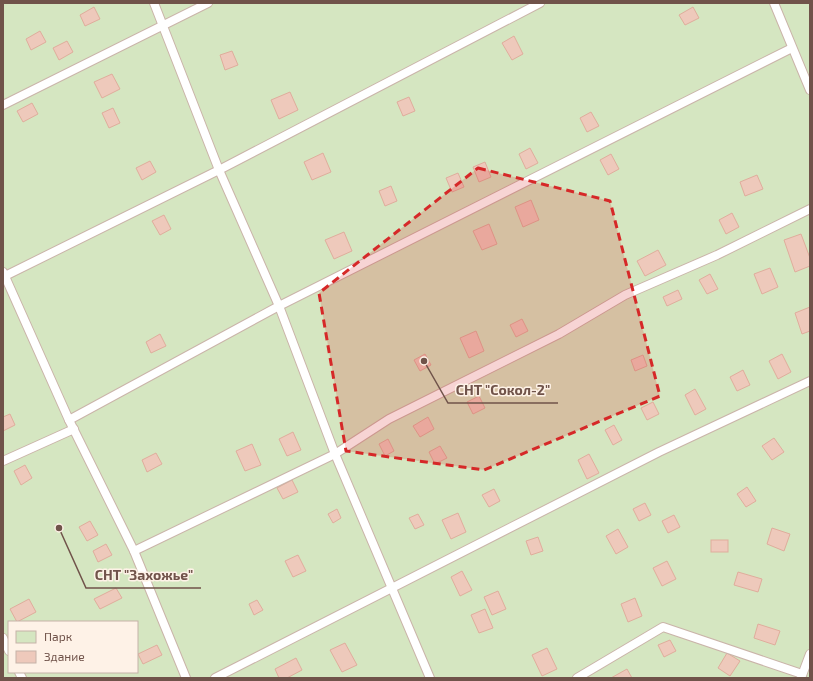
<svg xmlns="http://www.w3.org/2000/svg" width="813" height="681" font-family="'Exo 2',sans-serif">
<rect width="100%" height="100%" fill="#faede1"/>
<path fill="#d5e6c1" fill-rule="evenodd" d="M3,3H810V678H3ZM9,622H137V672H9Z"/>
<g fill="#eec9bb" stroke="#dfad9c">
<polygon points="94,7 100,19 85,26 80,15"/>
<polygon points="693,7 699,18 685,25 679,15"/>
<polygon points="40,31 46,42 31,50 26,39"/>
<polygon points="514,36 523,54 512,60 502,43"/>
<polygon points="67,41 73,52 59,60 53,48"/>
<polygon points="232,51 238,65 225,70 220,55"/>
<polygon points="112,74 120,89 102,98 94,82"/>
<polygon points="290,92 298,110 279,119 271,100"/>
<polygon points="409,97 415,111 403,116 397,102"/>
<polygon points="32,103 38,114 23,122 17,111"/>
<polygon points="113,108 120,123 109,128 102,113"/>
<polygon points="591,112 599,126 587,132 580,118"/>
<polygon points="530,148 538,163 526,169 519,154"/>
<polygon points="323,153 331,172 312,180 304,162"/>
<polygon points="611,154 619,169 608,175 600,160"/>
<polygon points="150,161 156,172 142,180 136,168"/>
<polygon points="485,162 491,177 479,182 473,167"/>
<polygon points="458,173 464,187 452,192 446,178"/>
<polygon points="757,175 763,189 745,196 740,182"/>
<polygon points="391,186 397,201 385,206 379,191"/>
<polygon points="531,200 539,220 523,227 515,207"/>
<polygon points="732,213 739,227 726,234 719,220"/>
<polygon points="164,215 171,229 160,235 152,221"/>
<polygon points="489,224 497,244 482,250 473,231"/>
<polygon points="344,232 352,251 334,259 325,240"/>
<polygon points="801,234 810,258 810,266 795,272 784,240"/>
<polygon points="658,250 666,265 645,276 637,261"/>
<polygon points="770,268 778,287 762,294 754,274"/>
<polygon points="710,274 718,289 707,294 699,280"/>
<polygon points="678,290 682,299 667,306 663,297"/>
<polygon points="810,307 810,331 802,334 795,313"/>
<polygon points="522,319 528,331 516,337 510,325"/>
<polygon points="476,331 484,351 469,358 460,338"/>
<polygon points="160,334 166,346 151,353 146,342"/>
<polygon points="425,354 431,365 420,371 414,360"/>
<polygon points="782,354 791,372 778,379 769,361"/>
<polygon points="643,355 647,366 635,371 631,360"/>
<polygon points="743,370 750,385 737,391 730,377"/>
<polygon points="695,389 706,409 695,415 685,395"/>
<polygon points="479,396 485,408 473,414 467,402"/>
<polygon points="653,402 659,414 647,420 641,408"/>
<polygon points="10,414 15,425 3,431 3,417"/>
<polygon points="428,417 434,429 420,437 413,426"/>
<polygon points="614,425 622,440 613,445 605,430"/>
<polygon points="293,432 301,450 287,456 279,439"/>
<polygon points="774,438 784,452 772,460 762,446"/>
<polygon points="388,439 394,451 385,456 379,444"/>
<polygon points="252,444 261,465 245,471 236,451"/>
<polygon points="440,446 447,458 435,464 429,452"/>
<polygon points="156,453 162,464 147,472 142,460"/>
<polygon points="589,454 599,473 587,479 578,460"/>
<polygon points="25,465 32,478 21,485 14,471"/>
<polygon points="292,480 298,492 283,499 277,488"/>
<polygon points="747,487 756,501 746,507 737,494"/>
<polygon points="494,489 500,501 489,507 482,495"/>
<polygon points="645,503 651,515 639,521 633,509"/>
<polygon points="337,509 341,518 333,523 328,514"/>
<polygon points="458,513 466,532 451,539 442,520"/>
<polygon points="418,514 424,525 415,529 409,518"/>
<polygon points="674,515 680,527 668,533 662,521"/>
<polygon points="90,521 98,535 87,541 79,527"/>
<polygon points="772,528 790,534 784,551 767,544"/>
<polygon points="618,529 628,547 616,554 606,536"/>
<polygon points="538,537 543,551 531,555 526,541"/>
<rect x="711" y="540" width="17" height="12"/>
<polygon points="106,544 112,555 98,562 93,551"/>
<polygon points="298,555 306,571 293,577 285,561"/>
<polygon points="667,561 676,579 662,586 653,568"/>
<polygon points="462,571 472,590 460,596 451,577"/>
<polygon points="738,572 762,579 758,592 734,585"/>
<polygon points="116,588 122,598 100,609 94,599"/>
<polygon points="498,591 506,609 492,615 484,597"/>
<polygon points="635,598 642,616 628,622 621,604"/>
<polygon points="29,599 36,612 17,622 10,609"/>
<polygon points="257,600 263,610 254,615 249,604"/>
<polygon points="485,609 493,628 479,633 471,615"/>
<polygon points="758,624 780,631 775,645 754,638"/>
<polygon points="670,640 676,651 664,657 658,645"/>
<polygon points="345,643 357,665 342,672 330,650"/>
<polygon points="157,645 162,655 143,664 138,654"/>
<polygon points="547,648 557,669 542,676 532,655"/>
<polygon points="727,653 740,661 730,676 718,668"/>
<polygon points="296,658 302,670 287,678 279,678 275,669"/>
<polygon points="627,669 632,678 611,678"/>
</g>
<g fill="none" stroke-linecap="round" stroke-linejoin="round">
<defs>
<g id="service">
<polyline points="154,3 219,170 279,306 335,454 430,678"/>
<polyline points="774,3 810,90"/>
<polyline points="3,105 208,3"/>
<polyline points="3,272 69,420 134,551 186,678"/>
<polyline points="5,276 219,170 540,3"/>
<polyline points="69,420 279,306 792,48"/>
<polyline points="3,461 74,429"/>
<polyline points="134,551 335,454 389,419 559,334 625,295 717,255 810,209"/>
<polyline points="3,638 9,651"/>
<polyline points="19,672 22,678"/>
<polyline points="215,678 659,452 810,381"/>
<polyline points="577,678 663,627 802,674"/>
<polyline points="801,678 810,654"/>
</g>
</defs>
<use href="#service" stroke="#cab4a9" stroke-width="10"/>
<use href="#service" stroke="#fff" stroke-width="8"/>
</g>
<path fill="#d62828" fill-opacity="0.2" stroke="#d62828" stroke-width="3" stroke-dasharray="8 5" stroke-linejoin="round" d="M478,168L610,201L660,396L484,470L346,451L319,293Z"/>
<path fill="none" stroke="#70534a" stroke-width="1.5" d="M424 361L448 403H558M59 528L86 588H201"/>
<g fill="#70534a" stroke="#fef2e7" stroke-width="1.5">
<circle cx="424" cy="361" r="4"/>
<circle cx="59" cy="528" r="4"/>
</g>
<g font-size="14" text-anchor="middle" font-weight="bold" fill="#70534a" stroke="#fef2e7" stroke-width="3" stroke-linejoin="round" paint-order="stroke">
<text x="503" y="395">СНТ "Сокол-2"</text>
<text x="144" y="580">СНТ "Захожье"</text>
</g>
<rect width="813" height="681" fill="none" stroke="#70534a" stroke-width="8"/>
<rect x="8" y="621" width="130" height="52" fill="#fef2e7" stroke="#c5b2a8"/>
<rect x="16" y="631" width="20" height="12" fill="#d5e6c1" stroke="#c5b2a8"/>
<text x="44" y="641" font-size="12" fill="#70534a">Парк</text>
<rect x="16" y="651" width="20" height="12" fill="#eec9bb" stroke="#c5b2a8"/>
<text x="44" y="661" font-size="12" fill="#70534a">Здание</text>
</svg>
